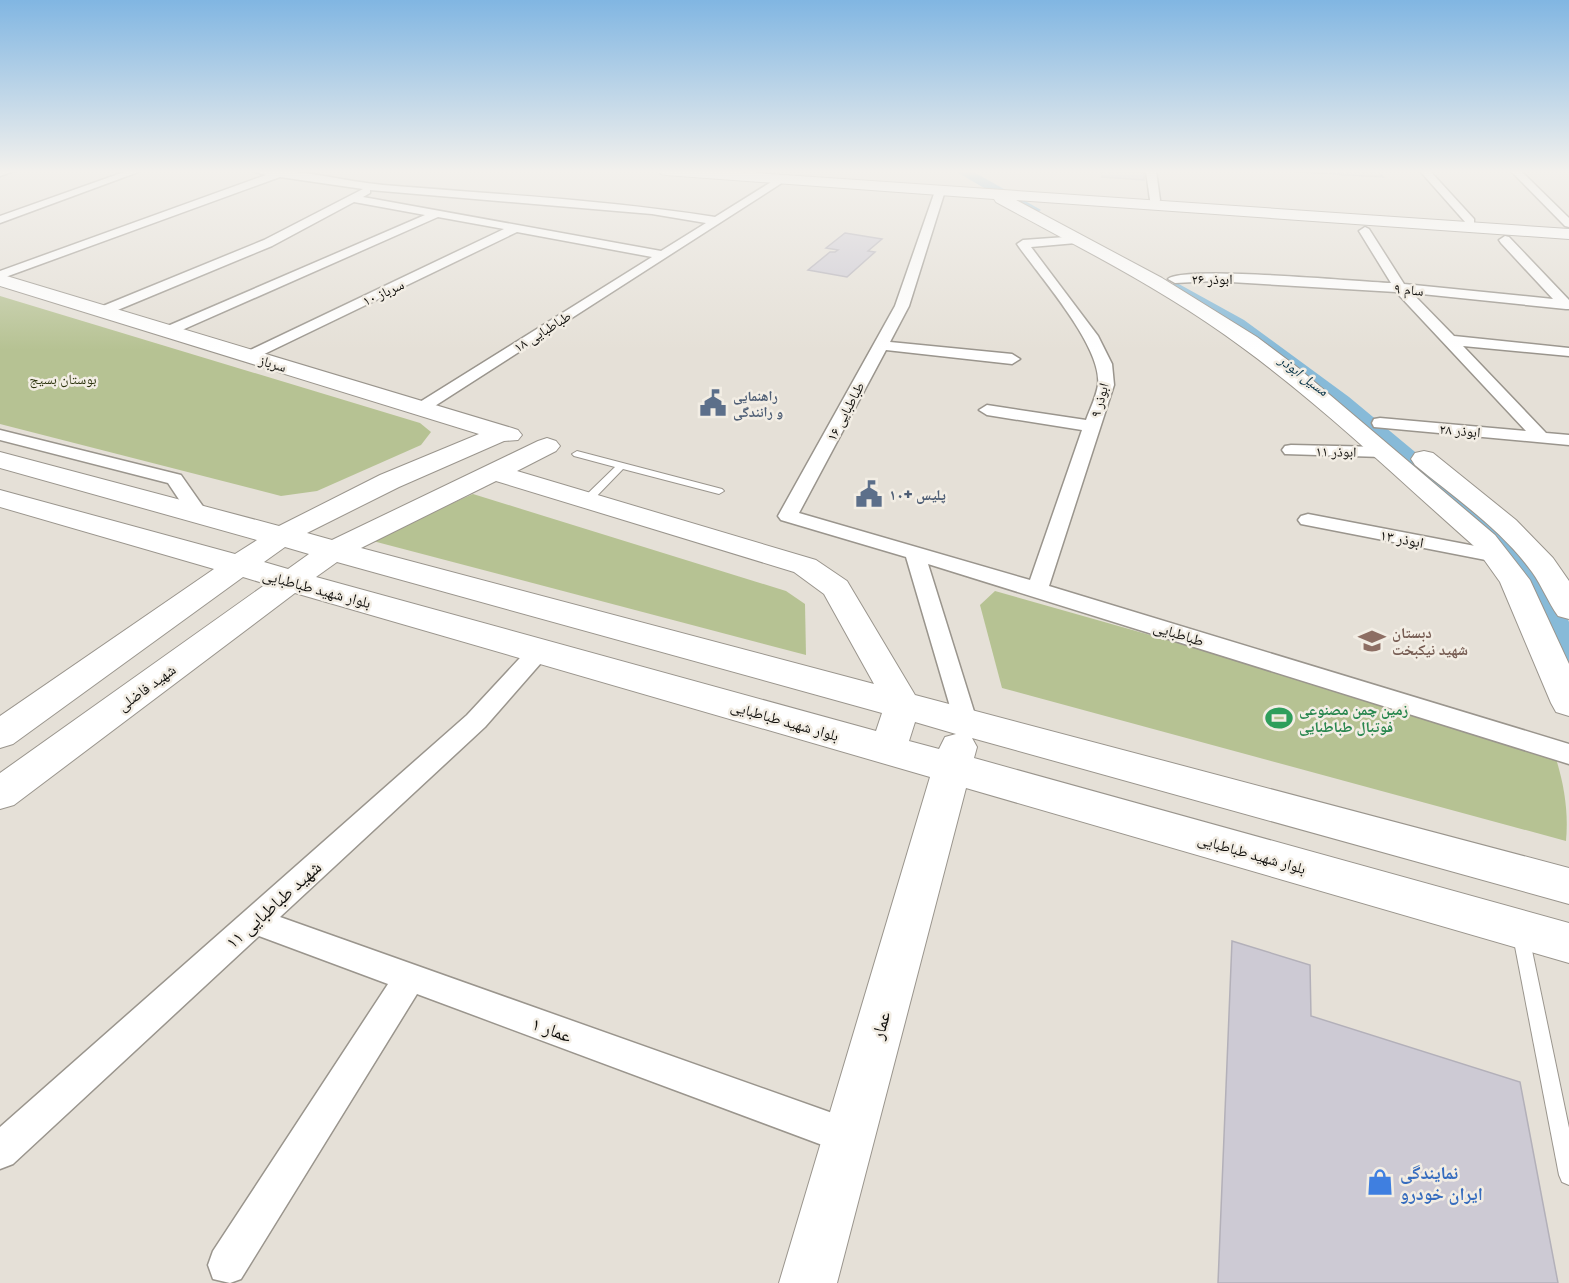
<svg xmlns="http://www.w3.org/2000/svg" width="1569" height="1283" font-family="'Golos Text','Noto Naskh Arabic',sans-serif">
<rect width="100%" height="100%" fill="#e5e0d7"/>
<g fill="#b6c293">
<polygon points="0,296 420,423 431,432 421,445 317,491 281,496 0,424"/>
<polygon points="473,494 786,591 805,604 806,655 369,540"/>
<path d="M995,591L1553,749C1563,779 1569,809 1566,841L1002,688L980,605Z"/>
</g>
<g fill="none" stroke-linecap="round" stroke-linejoin="round">
<g fill="#87bad8" fill-rule="evenodd">
<polygon points="955,171 972,171 1041,210 1033,215 1027,213"/>
<polygon points="1177,283 1244,320 1349,397 1456,486 1549,578 1569,622 1569,674 1558,671 1553,663 1525,587 1438,498 1333,407 1230,328 1170,293 1168,289 1170,285"/>
</g>
</g>
<g fill="#cdcad4" stroke="#b3b0b9" stroke-width="1.5">
<polygon points="1102,171 1144,172 1144,180 1102,177"/>
<polygon points="1281,171 1378,171 1383,177"/>
<polygon points="845,233 882,239 868,251 875,252 847,277 808,270 830,252 835,252 838,250 826,248"/>
<polygon points="1232,941 1310,965 1311,1016 1520,1082 1558,1283 1218,1283"/>
</g>
<g fill="none" stroke-linecap="round" stroke-linejoin="round">
<defs>
<g id="lane">
<polygon points="577,451 722,489 724,491 719,494 623,469 591,502 583,502 583,498 615,467 574,456 572,454"/>
<polygon points="1521,929 1527,931 1529,936 1569,1128 1569,1185 1562,1182 1559,1175 1513,936 1515,931"/>
</g>
<g id="street">
<polygon points="0,171 14,171 0,176"/>
<polygon points="127,171 141,171 0,223 0,216"/>
<path d="M252,171C295,167 340,181 383,185C494,194 605,200 715,217L779,177L788,179L427,411H415L413,408L415,405L652,257L517,232L254,359H244L241,356L244,353L504,229L438,217L173,334L168,335L161,331L163,328L425,215L354,202L272,246L108,314H98L96,311L98,308L264,240L363,189L280,177L0,279V271L266,175ZM370,190L652,214L706,223L661,251L363,197L370,193Z"/>
<polygon points="748,171 759,171 752,175 748,174"/>
<polygon points="1146,171 1156,171 1160,200 1159,202 1151,202 1150,200"/>
<polygon points="1420,171 1430,171 1474,219 1474,223 1466,223"/>
<polygon points="1511,171 1521,171 1569,218 1569,227 1565,226"/>
<path d="M940,188L945,191L909,306L890,342L1012,354L1020,359L1012,364L886,350L799,513L1030,580L1082,430L987,415L979,410L987,405L1086,420C1090,409 1096,397 1098,385C1103,347 1039,276 1017,244L1023,240L1080,236L1082,239L1076,243L1031,247L1098,336L1112,364L1114,385L1049,586L1569,744V764L928,564L977,721L974,727L965,730L956,727L906,557L781,520L778,516L895,306L935,191Z"/>
<path d="M1365,227L1369,229L1404,284L1553,299L1501,243L1499,240L1505,236L1509,237L1569,300V309H1566L1412,293L1454,336L1569,348V356L1463,346L1546,433L1569,435V445L1374,427L1372,423L1374,419L1380,418L1526,431L1396,292L1214,281L1175,283L1168,279C1183,265 1360,282 1391,283L1359,231Z"/>
<polygon points="0,430 181,475 209,515 206,519 192,519 168,483 0,440"/>
<polygon points="1291,445 1382,447 1388,448 1391,452 1388,456 1382,457 1285,454 1282,450 1285,446"/>
<polygon points="1308,514 1496,550 1503,552 1506,556 1503,560 1496,562 1301,524 1298,520 1301,516"/>
<polygon points="540,642 548,645 551,650 548,655 485,727 280,917 849,1119 862,1124 867,1137 862,1150 849,1155 417,994 241,1279 230,1283 213,1279 208,1265 213,1251 388,984 259,936 13,1164 0,1169 0,1127 467,715 532,645"/>
</g>
<g id="secondary">
<path d="M659,171H726L1569,229V239L1016,200L1162,278L1257,337L1297,367L1495,535L1530,580L1569,664V716L1556,712L1551,703L1500,582L1475,547C1399,480 1325,408 1243,348C1167,291 1080,248 996,202L994,199L666,175L661,174Z"/>
<path d="M0,274L512,428L518,430L522,435L518,440L504,441L399,487L307,533L332,540L538,441L547,438L556,441L560,446L556,451L517,471L816,560L847,581L915,695L1569,868V904L972,738L977,747L974,758L1569,923V963L966,788L837,1283H779L930,777L295,593L14,805L0,809V773L266,584L243,577L13,744L0,748V716L214,569L0,507V490L235,554L257,540L0,468V452L279,526L380,475L479,434L0,286ZM496,481L794,572L824,594L874,684L361,548ZM285,547L309,554L288,569L264,562ZM337,562L882,713L876,731L316,577ZM915,722L956,734L945,737L939,749L909,741Z"/>
<path d="M1424,451L1433,453L1516,520L1553,558L1569,581V619L1558,616C1548,602 1542,586 1532,572C1501,529 1455,498 1415,465L1411,459L1415,453Z"/>
</g>
</defs>
<use href="#lane" stroke="#9a958d" stroke-width="2"/>
<use href="#street" stroke="#9a958d" stroke-width="3"/>
<use href="#secondary" stroke="#9a958d" stroke-width="2"/>
<use href="#lane" fill="#fff" fill-rule="evenodd"/>
<use href="#street" fill="#fff" fill-rule="evenodd"/>
<use href="#secondary" fill="#fff" fill-rule="evenodd"/>
</g>
<linearGradient id="sky" x2="0" y2="1"><stop stop-color="#81b6e2"/><stop offset="0.49" stop-color="#f3f1ed"/><stop offset="1" stop-color="#f3f1ed" stop-opacity="0"/></linearGradient>
<rect width="1569" height="350" fill="url(#sky)"/>
<defs>
<symbol id="civic-bare" viewBox="-9 -9 18 18"><path d="M-.6-6.5H3V-4.5H.6V-3L4-1V1h2V6H-6V1h2V-1L-.6-3ZM-1.2 2.5V6h2.4V2.5Z" fill="#5c6f8a" stroke="#f2ede4" stroke-width="2.5" paint-order="stroke"/></symbol>
<symbol id="school-bare" viewBox="-9 -9 18 18"><path d="M0-5L7-2L0 1L-7-2ZM-4 1L0 2.5L4 1V4Q0 6-4 4Z" fill="#8d6e63" stroke="#f2ede4" stroke-width="2.5" paint-order="stroke"/></symbol>
<symbol id="stadium-bare" viewBox="-9 -9 18 18"><path d="M0-5a6.5 5 0 1 0 0 10a6.5 5 0 1 0 0-10ZM-3.5-1.8h7v3.6h-7Z" fill="#2e9e5b" stroke="#f2ede4" stroke-width="2.5" paint-order="stroke"/></symbol>
<symbol id="shop-bare" viewBox="-9 -9 18 18"><path d="M-5-2.5h2.3a2.7 3.5 0 0 1 5.4 0H5L5.5 6h-11ZM-1.5-2.5h3a1.5 2.3 0 0 0-3 0Z" fill="#3f7fe0" stroke="#f2ede4" stroke-width="2.5" paint-order="stroke"/></symbol>
</defs>
<g fill-rule="evenodd">
<use href="#civic-bare" x="694" y="384" width="38" height="38"/>
<use href="#civic-bare" x="850" y="475" width="38" height="38"/>
<use href="#school-bare" x="1353" y="622" width="38" height="38"/>
<use href="#stadium-bare" x="1260" y="699" width="38" height="38"/>
<use href="#shop-bare" x="1361" y="1163" width="38" height="38"/>
</g>
<g text-anchor="middle" dominant-baseline="central" stroke-width="5" stroke-linejoin="round" paint-order="stroke">
<g font-size="14" fill="#0f0e0b" stroke="#f2ede4">
<text x="1212" y="278">ابوذر ۲۶</text>
<text transform="translate(1409 289) rotate(5)">سام ۹</text>
<text transform="translate(383 292) rotate(-25)">سرباز ۱۰</text>
<text transform="translate(542 331) rotate(-32)">طباطبایی ۱۸</text>
<text transform="translate(273 363) rotate(17)">سرباز</text>
<text transform="translate(1099 400) rotate(-75)">ابوذر ۹</text>
<text transform="translate(845 411) rotate(-62)">طباطبایی ۱۶</text>
<text transform="translate(1460 430) rotate(5)">ابوذر ۲۸</text>
<text transform="translate(1336 451) rotate(1)">ابوذر ۱۱</text>
</g>
<g font-size="14" font-style="italic" fill="#012e43" stroke="#f2ede4">
<text transform="translate(1304 375) rotate(37)">مسیل ابوذر</text>
</g>
<g font-size="14" fill="#2d340e" stroke="#f2ede4">
<text x="63" y="378">بوستان بسیج</text>
</g>
<g font-size="14" font-weight="bold" fill="#4e5e75" stroke="#f2ede4" text-anchor="start">
<text x="733" y="395">راهنمایی<tspan x="733" dy="16">و رانندگی</tspan></text>
</g>
<g font-size="15" font-weight="bold" fill="#4e5e75" stroke="#f2ede4" text-anchor="start">
<text x="889" y="494">پلیس +۱۰</text>
</g>
<g font-size="15" fill="#0f0e0b" stroke="#f2ede4">
<text transform="translate(1402 538) rotate(11)">ابوذر ۱۳</text>
<text transform="translate(317 588) rotate(15)">بلوار شهید طباطبایی</text>
<text transform="translate(1179 633) rotate(17)">طباطبایی</text>
<text transform="translate(146 687) rotate(-36)">شهید فاضلی</text>
<text transform="translate(785 720) rotate(16)">بلوار شهید طباطبایی</text>
<text transform="translate(1252 853) rotate(16)">بلوار شهید طباطبایی</text>
</g>
<g font-size="15" font-weight="bold" fill="#785e54" stroke="#f2ede4" text-anchor="start">
<text x="1392" y="632">دبستان<tspan x="1392" dy="17">شهید نیکبخت</tspan></text>
</g>
<g font-size="15" font-weight="bold" fill="#27864d" stroke="#f2ede4" text-anchor="start">
<text x="1299" y="709">زمین چمن مصنوعی<tspan x="1299" dy="17">فوتبال طباطبایی</tspan></text>
</g>
<g font-size="18" fill="#0f0e0b" stroke="#f2ede4">
<text transform="translate(273 904) rotate(-42)">شهید طباطبایی ۱۱</text>
<text transform="translate(880 1025) rotate(-74)">عمار</text>
<text transform="translate(552 1029) rotate(20)">عمار ۱</text>
</g>
<g font-size="18" font-weight="bold" fill="#366cbe" stroke="#f2ede4" text-anchor="start">
<text x="1400" y="1172">نمایندگی<tspan x="1400" dy="21">ایران خودرو</tspan></text>
</g>
</g>
</svg>
